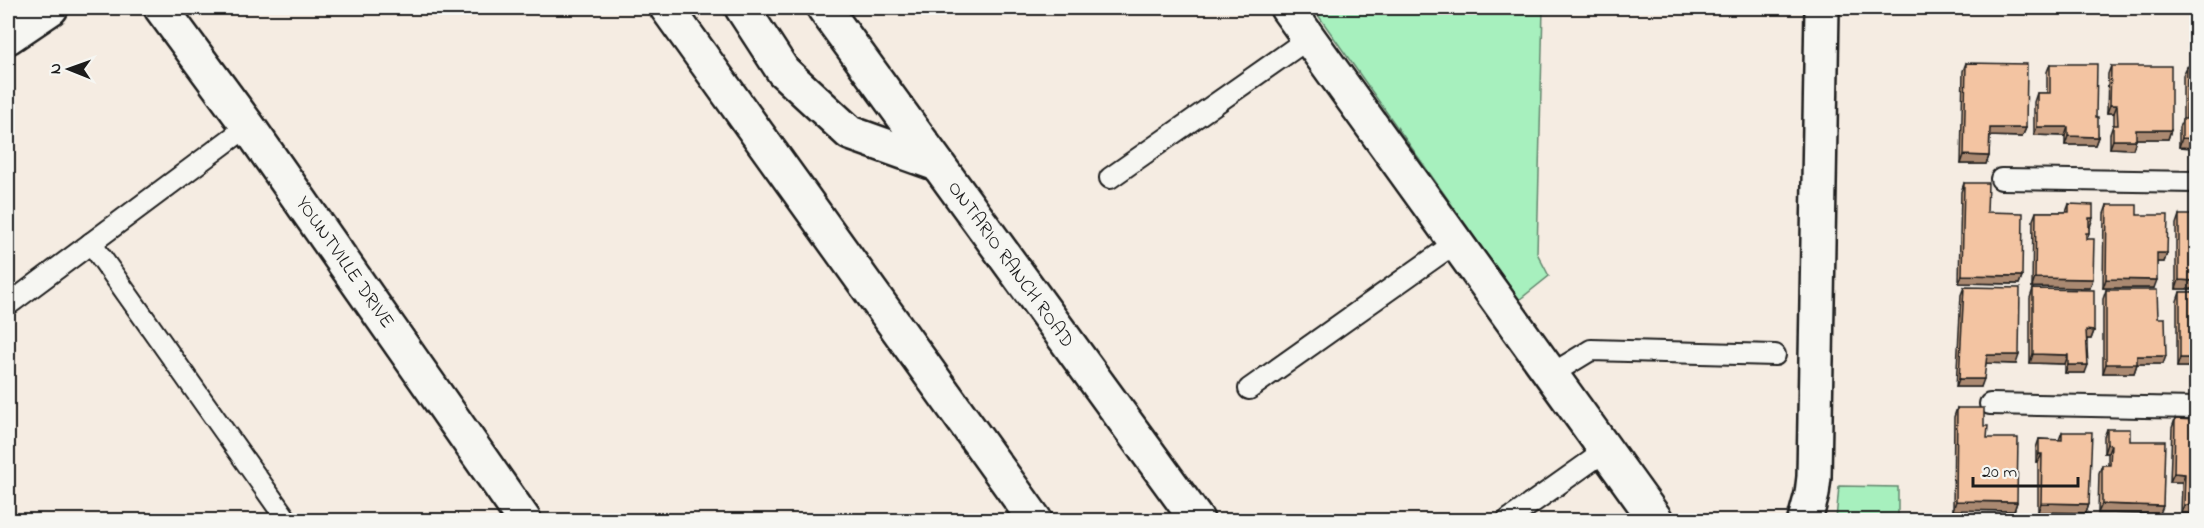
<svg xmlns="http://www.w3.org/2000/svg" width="2204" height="528" font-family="'Indie Flower',sans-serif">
<rect width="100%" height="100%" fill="#f5ece2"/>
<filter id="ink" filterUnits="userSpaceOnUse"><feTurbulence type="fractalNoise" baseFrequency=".0167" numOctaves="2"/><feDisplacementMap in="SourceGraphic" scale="12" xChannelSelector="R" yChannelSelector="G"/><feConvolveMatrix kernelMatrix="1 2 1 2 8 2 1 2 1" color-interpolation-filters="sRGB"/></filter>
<g filter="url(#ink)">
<g fill="#a7f0be" stroke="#62866d" stroke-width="1.5">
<polygon points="1313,8 1543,8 1537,253 1549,276 1519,300"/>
<polygon points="1839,486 1898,487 1898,520 1836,520"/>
</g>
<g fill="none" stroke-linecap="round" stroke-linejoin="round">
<defs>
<g id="lane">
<polyline points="1110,178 1309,38"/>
<polyline points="2001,179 2196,182"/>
<polyline points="91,243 287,520"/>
<polyline points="8,305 248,126"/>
<polyline points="1550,375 1591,350 1775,355"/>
<polyline points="1249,389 1455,243"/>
<polyline points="1990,404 2196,408"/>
<polyline points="1508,520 1605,451"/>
</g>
<g id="street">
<polyline points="161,8 248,126 524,520"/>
<polyline points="1287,8 1656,520"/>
<polyline points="1805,520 1812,494 1814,477 1822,8"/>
</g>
<polyline id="secondary" points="8,37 51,8"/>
<g id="primary">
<polyline points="667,8 1035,520"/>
<polyline points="742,8 783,71 850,133 937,164"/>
<polyline points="824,8 1197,520"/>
</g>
</defs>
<use href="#lane" stroke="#1c1c1c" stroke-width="24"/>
<use href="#street" stroke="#1c1c1c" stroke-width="38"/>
<use href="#secondary" stroke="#1c1c1c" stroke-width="38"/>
<use href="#primary" stroke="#1c1c1c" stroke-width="38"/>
<use href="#lane" stroke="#f6f6f2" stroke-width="20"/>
<use href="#street" stroke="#f6f6f2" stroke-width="33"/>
<use href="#secondary" stroke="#f6f6f2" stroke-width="33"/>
<use href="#primary" stroke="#f6f6f2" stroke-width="33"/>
</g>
<g fill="#d1a98b" stroke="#1c1c1c" stroke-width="1.5">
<polygon points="1966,63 2026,128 2022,137 1990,136 1989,156 1986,164 1961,164 1963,71"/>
<polygon points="2050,64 2096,117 2098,137 2095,145 2065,145 2065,136 2034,135 2034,102 2037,93 2047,93 2047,72"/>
<polygon points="2111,66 2171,130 2168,139 2136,139 2133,149 2110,148 2110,134 2113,125 2114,125 2114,113 2107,113 2108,74"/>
<polygon points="2187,67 2196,148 2179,147 2179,127 2183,119 2183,75"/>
<polygon points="1964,183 1987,212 2022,276 2019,284 1959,283 1961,192"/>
<polygon points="2069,204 2090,227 2089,227 2089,233 2087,239 2090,288 2032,287 2033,220 2036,212 2066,212"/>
<polygon points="2107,205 2137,215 2167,253 2164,262 2157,262 2154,288 2103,288 2104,214"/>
<polygon points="2179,215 2196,289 2176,289 2176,224"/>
<polygon points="1964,287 2016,364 1986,363 1981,387 1956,387 1961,295"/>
<polygon points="2033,289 2094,331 2091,339 2087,339 2085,373 2065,373 2065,364 2030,363 2030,298"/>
<polygon points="2106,290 2158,318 2163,364 2137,364 2134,373 2103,373 2103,299"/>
<polygon points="2180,292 2196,292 2196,367 2177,367 2177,301"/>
<polygon points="1957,408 1987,438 2017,502 2014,511 1953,510 1954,417"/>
<polygon points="2175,419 2196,514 2181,513 2182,482 2170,482 2172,428"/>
<polygon points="2107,429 2130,441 2160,514 2098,513 2099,473 2102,465 2108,465 2108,453 2104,453 2104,437"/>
<polygon points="2062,432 2089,504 2086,513 2038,512 2038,462 2036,462 2036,448 2039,439 2059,440"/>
</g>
<g fill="#aa8971" stroke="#1c1c1c" stroke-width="1.5">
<polygon points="2110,105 2117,105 2114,113 2107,113"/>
<polygon points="2037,127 2068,127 2065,136 2034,135"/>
<polygon points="1990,128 2026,128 2022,137 1987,136"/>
<polygon points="2136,130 2171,130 2168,139 2133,139"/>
<polygon points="2068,136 2098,137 2095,145 2065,145"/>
<polygon points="2182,138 2196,139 2196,148 2179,147"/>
<polygon points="2113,140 2136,140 2133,149 2110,148"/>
<polygon points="1964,155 1989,156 1986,164 1961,164"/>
<polygon points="2089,218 2093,218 2090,227 2086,227"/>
<polygon points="2157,253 2167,253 2164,262 2154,262"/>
<polygon points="1962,275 2022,276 2019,284 1959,283"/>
<polygon points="2035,278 2093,279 2090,288 2032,287"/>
<polygon points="2106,279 2157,280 2154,288 2103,288"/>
<polygon points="2179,280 2196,281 2196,289 2176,289"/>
<polygon points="2086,330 2094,331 2091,339 2083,339"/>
<polygon points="2033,354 2068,355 2065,364 2030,363"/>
<polygon points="1987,355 2019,355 2016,364 1984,363"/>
<polygon points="2137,356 2166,356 2163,364 2137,364 2134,373 2103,373 2106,364"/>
<polygon points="2180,358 2196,358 2196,367 2177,367"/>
<polygon points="2068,365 2088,365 2085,373 2065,373"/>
<polygon points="1959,379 1984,379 1981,387 1956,387"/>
<polygon points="2107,444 2111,445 2108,453 2104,453"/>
<polygon points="2039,454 2042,454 2038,462 2036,462"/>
<polygon points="2174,473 2185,474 2182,482 2170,482"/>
<polygon points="1956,501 2017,502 2014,511 1953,510"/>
<polygon points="2041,503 2089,504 2086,513 2038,512"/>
<polygon points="2102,504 2163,506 2160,514 2098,513"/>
<polygon points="2184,505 2196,505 2196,514 2181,513"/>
</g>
<g fill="#f3c4a2" stroke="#1c1c1c" stroke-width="1.5">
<polygon points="1966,63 2027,64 2026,128 1990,128 1989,156 1964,155"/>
<polygon points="2050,64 2097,64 2096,117 2098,117 2098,137 2068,136 2068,127 2037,127 2037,93 2050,93"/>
<polygon points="2111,66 2171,66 2171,130 2136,130 2136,140 2113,140 2113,125 2118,125 2117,105 2110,105"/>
<polygon points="2187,67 2196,67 2196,139 2182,138 2182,119 2186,119"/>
<polygon points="1964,183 1988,183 1987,212 2023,213 2022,276 1962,275"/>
<polygon points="2069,204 2093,205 2093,218 2089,218 2089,233 2086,233 2086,239 2094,239 2093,279 2035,278 2036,212 2069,212"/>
<polygon points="2107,205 2137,205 2137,215 2168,215 2167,253 2157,253 2157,280 2106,279"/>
<polygon points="2179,215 2196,215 2196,281 2179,280"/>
<polygon points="1964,287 2020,288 2019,355 1987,355 1984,379 1959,379"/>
<polygon points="2033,289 2094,290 2094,331 2086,330 2088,365 2068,365 2068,355 2033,354"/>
<polygon points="2106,290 2157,290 2158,318 2165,318 2166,356 2137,356 2137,364 2106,364"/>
<rect x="2180" y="292" width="16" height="66"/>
<polygon points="1957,408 1984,408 1984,426 1988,426 1987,438 2018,438 2017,502 1956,501"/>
<polygon points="2175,419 2196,420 2196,505 2184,505 2185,474 2174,473"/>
<polygon points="2107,429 2130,429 2130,441 2165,441 2163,506 2102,504 2102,465 2110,465 2111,445 2107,444"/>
<polygon points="2062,432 2092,432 2089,504 2041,503 2042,454 2039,454 2039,439 2062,440"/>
<rect x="2039" y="514" width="51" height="6"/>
</g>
</g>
<g text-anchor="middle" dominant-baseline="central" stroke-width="4.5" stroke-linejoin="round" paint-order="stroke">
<g font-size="20" fill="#1c1c1c" stroke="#f6f6f2">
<text transform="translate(344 263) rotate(55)">YOUNTVILLE DRIVE</text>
<text transform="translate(1010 265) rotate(54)">ONTARIO RANCH ROAD</text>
</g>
</g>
<rect width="2204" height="528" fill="none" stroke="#f6f6f2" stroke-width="30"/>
<rect x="15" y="15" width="2174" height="498" fill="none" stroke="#1c1c1c" stroke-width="2" filter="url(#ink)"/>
<g transform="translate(69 69) rotate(271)" stroke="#f6f6f2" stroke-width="4.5" paint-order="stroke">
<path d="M0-4.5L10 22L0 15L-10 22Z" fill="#1c1c1c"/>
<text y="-9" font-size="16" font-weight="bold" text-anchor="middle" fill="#1c1c1c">N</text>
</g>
<path d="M1973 477v9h105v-9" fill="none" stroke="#1c1c1c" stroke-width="3"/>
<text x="1982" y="477" font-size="18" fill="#1c1c1c" stroke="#f6f6f2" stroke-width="4.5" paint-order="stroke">20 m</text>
</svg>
